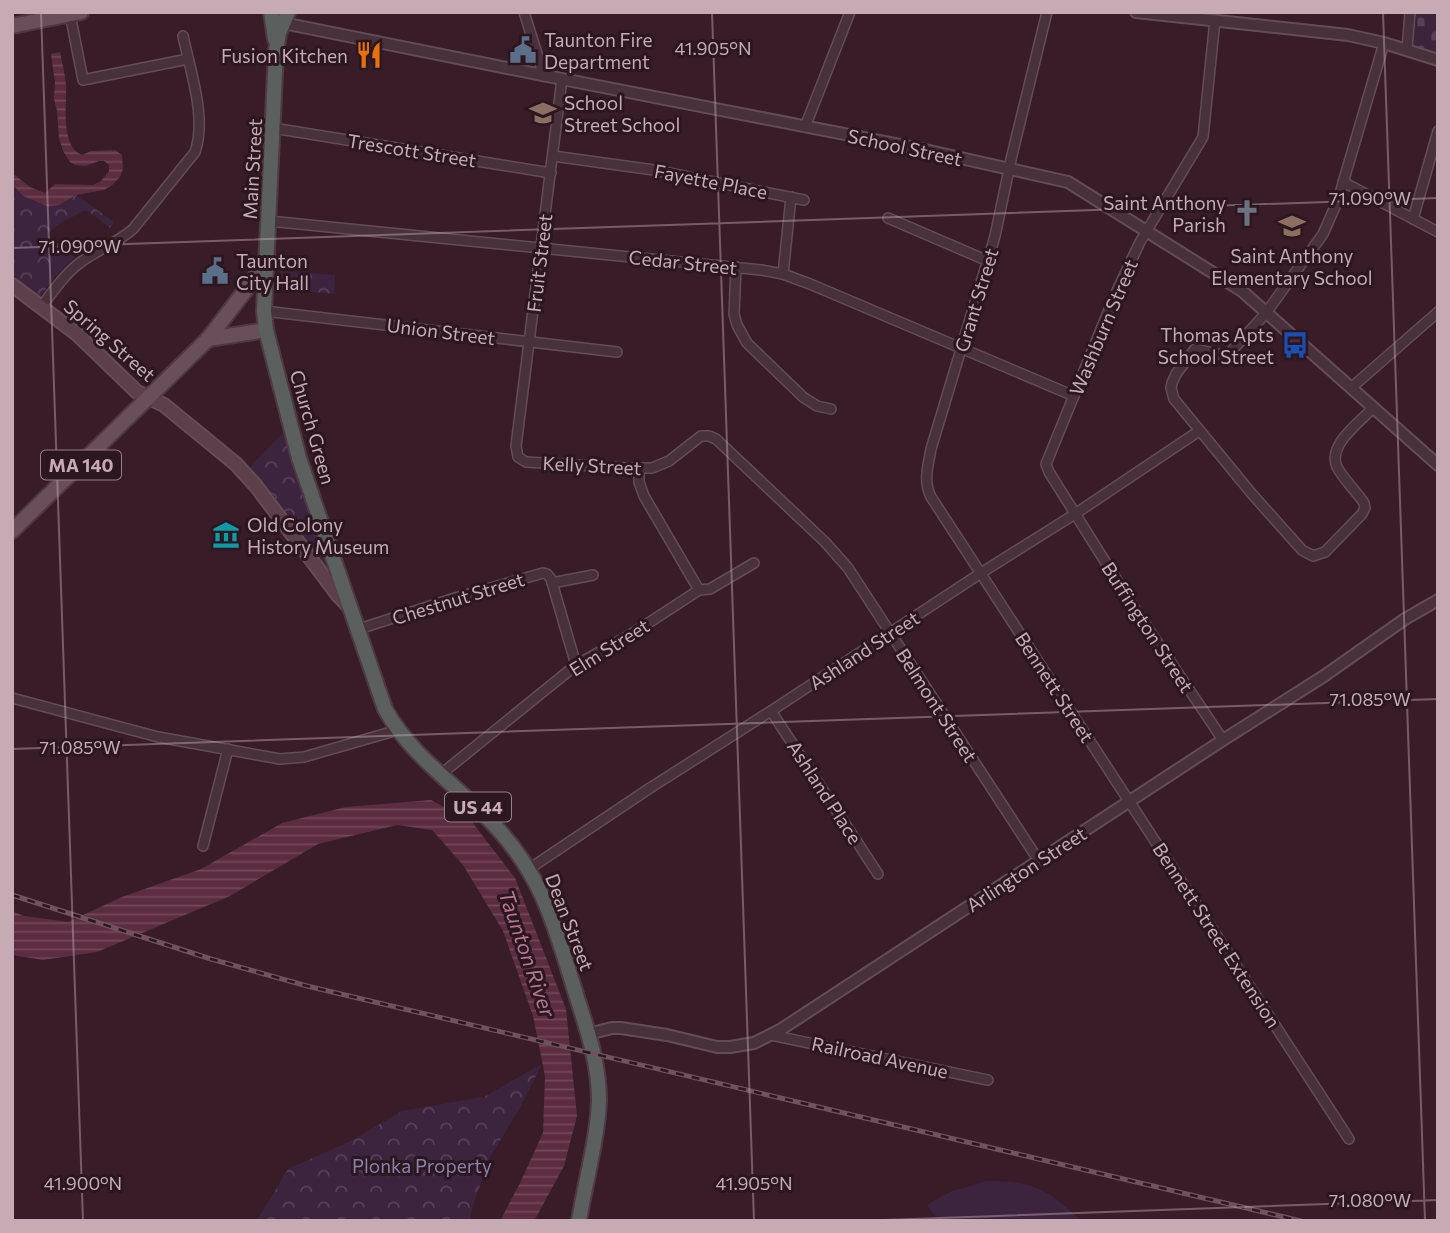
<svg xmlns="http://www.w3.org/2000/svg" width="1450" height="1233" font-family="Commissioner,sans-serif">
<defs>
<pattern id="forest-crowns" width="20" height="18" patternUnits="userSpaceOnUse" patternTransform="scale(1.75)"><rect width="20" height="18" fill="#3d243e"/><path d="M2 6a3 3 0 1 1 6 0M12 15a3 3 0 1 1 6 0" fill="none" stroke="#584158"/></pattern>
<pattern id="cemetery-stones" width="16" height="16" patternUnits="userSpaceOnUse" patternTransform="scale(1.75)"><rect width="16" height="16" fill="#3d243e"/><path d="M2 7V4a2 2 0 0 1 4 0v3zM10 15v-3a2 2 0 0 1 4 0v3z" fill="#584158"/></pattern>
<pattern id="water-rules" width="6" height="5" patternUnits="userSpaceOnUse" patternTransform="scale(1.75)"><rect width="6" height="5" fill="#5c2c41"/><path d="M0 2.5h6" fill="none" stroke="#72485a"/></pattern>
</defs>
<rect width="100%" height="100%" fill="#381d29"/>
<g fill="url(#forest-crowns)">
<path d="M12,184L23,196L36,202L59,205L76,195L114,222L110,228L88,211H82C67,222 58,220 47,236L75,257L56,275L40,297L12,276Z"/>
<polygon points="280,271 335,275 334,294 279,288"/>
<polygon points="284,432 298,478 330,564 328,569 324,568 249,468"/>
<polygon points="542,1064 518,1111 490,1157 472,1208 470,1221 257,1221 288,1169 351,1141 402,1111 484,1097"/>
</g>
<polygon fill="url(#cemetery-stones)" points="1416,12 1438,12 1438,53 1414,46"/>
<path fill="#3d243e" d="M987,1181C1032,1181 1049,1189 1081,1221H939L927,1205L950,1192Z"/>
<g fill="url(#water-rules)">
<path d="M60,52C62,63 65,74 66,85C67,105 60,146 82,155L91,151L115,150L122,155L123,169L120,177L111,186L104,190L76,195L59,205L47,206L23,196L12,184V173L30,187L45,193L55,184L93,185L101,181L109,171V165L104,161H99L86,166L75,165L70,162L63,151L59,138L57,111L54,99L55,82L51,54Z"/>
<polygon points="431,800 472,822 515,878 566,1009 577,1116 564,1166 534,1221 500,1221 520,1183 543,1133 545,1076 533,1016 503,931 463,865 432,830 397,825 318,844 230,896 97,952 43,960 12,955 12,911 24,916 68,922 122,897 201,869 282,823 346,807"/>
</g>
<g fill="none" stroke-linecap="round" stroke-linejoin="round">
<defs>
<g id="minor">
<polyline points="524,12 544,76"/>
<path d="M1047,12L1012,155L995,236L931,449C928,466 923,481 931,497L1349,1139"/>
<polyline points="70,14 83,80 188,59"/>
<polyline points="1215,20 1203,137 1140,242 1115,295 1046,464 1049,472 1133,606 1223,740"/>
<polyline points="1407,50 1410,12"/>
<polyline points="562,79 516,446 518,457 526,462 626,468 652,468 669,461 701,436 709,436 716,439 825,542 848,568 1039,861"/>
<polyline points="805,127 850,12"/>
<polyline points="273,128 551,173"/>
<polyline points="553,156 654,170 804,200"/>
<polyline points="1343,182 1438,232"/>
<polyline points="888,218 988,261"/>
<polyline points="1413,219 1438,131"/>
<polyline points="269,221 761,270 783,274 810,284 1074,396"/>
<polyline points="736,267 734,314 737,325 747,343 803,397 817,406 831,409"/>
<polyline points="783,274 791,197"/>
<path d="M41,307C52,293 63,276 77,265C94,251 116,244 133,229L195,152C207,118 190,70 183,36"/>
<polyline points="264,311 617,352"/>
<polyline points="1351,388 1438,312"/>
<path d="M1373,408C1360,422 1327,445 1337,467C1344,480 1356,491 1364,503L1365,508L1362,514L1325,552L1313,556L1302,550L1252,494L1174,399L1171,388L1172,383L1176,374L1195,349L1227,356L1266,313L1323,234L1338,200L1384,43"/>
<polyline points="639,468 639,482 644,496 699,590"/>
<polyline points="552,583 593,575"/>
<polyline points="359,629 455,598 543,573 547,574 551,579 576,665"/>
<polyline points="12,698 158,737 280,759 304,757 398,730"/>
<polyline points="771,711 878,874"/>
<polyline points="440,775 576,665 630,635 699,590 710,589 754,563"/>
<polyline points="203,846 228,749"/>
<polyline points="529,869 650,788 771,711 981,573 1075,514 1199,431"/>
<polyline points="771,1035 988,1080"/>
</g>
<g id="tertiary">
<polyline points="1136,12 1348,35 1384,43 1438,60"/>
<polyline points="283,23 562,79 916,148 1068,182 1242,291 1438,465"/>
<polyline points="588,1034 612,1028 621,1028 667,1035 717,1047 730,1047 754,1043 780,1030 1223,740 1324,676 1405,619 1438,600"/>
</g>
<polyline id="secondary" points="12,285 77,334 137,392 164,405 236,464 256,486 337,594 352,610"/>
<g id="primary">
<polyline points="12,26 81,12"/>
<polyline points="208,339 266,330"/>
<polyline points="12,531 208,339 254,279 267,256"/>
</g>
<g id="trunk">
<polyline points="271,12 275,39"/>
<path d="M288,12L279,33L276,51L264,311L266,330L299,458L385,709C412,758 461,788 498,829C544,880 555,927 575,991C586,1027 599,1061 599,1100C598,1137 585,1183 579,1221"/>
</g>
</defs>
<use href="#minor" stroke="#644c55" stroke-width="12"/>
<use href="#tertiary" stroke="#644c55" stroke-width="14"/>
<use href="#secondary" stroke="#644c55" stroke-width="16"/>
<use href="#primary" stroke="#4f3841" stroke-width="18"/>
<use href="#trunk" stroke="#4f3942" stroke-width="18"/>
<use href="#minor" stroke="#48313b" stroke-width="9"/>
<use href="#tertiary" stroke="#48313b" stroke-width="10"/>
<use href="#secondary" stroke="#5c3f4a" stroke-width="12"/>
<use href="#primary" stroke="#694f5a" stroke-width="14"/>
<use href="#trunk" stroke="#5b5f5e" stroke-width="14"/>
<defs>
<polyline id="rail" points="12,895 211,959 307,986 1301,1221"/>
</defs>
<use href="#rail" stroke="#70525f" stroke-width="5"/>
<use href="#rail" stroke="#2c1720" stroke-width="2.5" stroke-dasharray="8" stroke-linecap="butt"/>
</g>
<path fill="none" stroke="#c6abb5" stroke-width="2" stroke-opacity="0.45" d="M41,12L83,1221M712,12L754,1221M1383,12L1425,1221M12,248L1438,198M12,749L1438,699M856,1221L1438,1200"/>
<defs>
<symbol id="civic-bare" viewBox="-9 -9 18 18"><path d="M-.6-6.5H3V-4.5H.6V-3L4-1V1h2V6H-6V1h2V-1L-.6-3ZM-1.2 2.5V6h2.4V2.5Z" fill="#5c6f8a" stroke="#2c1720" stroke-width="2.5" paint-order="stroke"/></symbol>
<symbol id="restaurant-bare" viewBox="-9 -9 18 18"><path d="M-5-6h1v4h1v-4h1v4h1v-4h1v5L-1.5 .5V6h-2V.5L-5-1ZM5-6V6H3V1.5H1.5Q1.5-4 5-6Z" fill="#e8710a" stroke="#2c1720" stroke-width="2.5" paint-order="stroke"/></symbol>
<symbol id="school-bare" viewBox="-9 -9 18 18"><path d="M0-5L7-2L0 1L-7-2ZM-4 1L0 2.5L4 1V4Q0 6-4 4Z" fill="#8d6e63" stroke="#2c1720" stroke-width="2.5" paint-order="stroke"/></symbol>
<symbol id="church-bare" viewBox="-9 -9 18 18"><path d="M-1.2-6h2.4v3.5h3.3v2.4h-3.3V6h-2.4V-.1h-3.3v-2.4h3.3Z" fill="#6b7280" stroke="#2c1720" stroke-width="2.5" paint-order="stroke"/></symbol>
<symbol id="bus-bare" viewBox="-9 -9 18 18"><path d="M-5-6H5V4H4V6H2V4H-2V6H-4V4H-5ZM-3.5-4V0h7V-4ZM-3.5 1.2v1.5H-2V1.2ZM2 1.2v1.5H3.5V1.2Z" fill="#1a4fb4" stroke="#2c1720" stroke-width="2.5" paint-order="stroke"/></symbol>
<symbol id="museum-bare" viewBox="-9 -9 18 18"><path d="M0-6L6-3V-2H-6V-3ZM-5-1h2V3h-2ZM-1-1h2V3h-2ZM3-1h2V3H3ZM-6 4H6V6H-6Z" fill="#0f9aa8" stroke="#2c1720" stroke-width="2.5" paint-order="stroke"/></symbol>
</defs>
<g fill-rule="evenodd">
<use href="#civic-bare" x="504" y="31" width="38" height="38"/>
<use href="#restaurant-bare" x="350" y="36" width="38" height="38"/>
<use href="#school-bare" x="524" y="94" width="38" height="38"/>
<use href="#church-bare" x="1228" y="194" width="38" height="38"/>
<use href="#school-bare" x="1273" y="207" width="38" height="38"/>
<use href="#civic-bare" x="196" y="252" width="38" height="38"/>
<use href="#bus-bare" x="1276" y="326" width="38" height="38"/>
<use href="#museum-bare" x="207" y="516" width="38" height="38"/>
</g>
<g text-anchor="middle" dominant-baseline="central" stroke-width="6" stroke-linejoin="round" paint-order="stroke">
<g fill="#2c1720" stroke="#987f88" stroke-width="2">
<rect x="41" y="450.5" width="80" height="29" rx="5"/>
<rect x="445" y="792.5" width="66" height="29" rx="5"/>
</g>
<g font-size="18" font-weight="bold" fill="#c6abb5">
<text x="81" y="465">MA 140</text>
<text x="478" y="807">US 44</text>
</g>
<g font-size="19" fill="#c6abb5" stroke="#2c1720" text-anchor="start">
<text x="544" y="39">Taunton Fire<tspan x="544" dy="22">Department</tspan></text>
<text x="348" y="55" text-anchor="end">Fusion Kitchen</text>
<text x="564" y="102">School<tspan x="564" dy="22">Street School</tspan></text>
<text x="1226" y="202" text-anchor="end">Saint Anthony<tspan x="1226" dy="22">Parish</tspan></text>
<text x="1292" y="255" text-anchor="middle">Saint Anthony<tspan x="1292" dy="22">Elementary School</tspan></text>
<text x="236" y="260">Taunton<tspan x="236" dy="22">City Hall</tspan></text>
<text x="1274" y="334" text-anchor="end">Thomas Apts<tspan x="1274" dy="22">School Street</tspan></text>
<text x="247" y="524">Old Colony<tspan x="247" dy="22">History Museum</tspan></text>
</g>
<g font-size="19" fill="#c6abb5" stroke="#2c1720">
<text transform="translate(905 147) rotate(12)">School Street</text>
<text transform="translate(412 150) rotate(9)">Trescott Street</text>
<text transform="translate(252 169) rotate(-87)">Main Street</text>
<text transform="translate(711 181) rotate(11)">Fayette Place</text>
<text transform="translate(683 262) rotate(6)">Cedar Street</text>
<text transform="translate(539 263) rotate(-83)">Fruit Street</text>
<text transform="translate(976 300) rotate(-73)">Grant Street</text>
<text transform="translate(1103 327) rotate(-67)">Washburn Street</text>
<text transform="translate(441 331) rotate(7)">Union Street</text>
<text transform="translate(110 340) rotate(41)">Spring Street</text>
<text transform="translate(313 427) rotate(74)">Church Green</text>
<text transform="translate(592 465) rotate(3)">Kelly Street</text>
<text transform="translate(458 598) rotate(-17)">Chestnut Street</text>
<text transform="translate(1148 627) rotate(57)">Buffington Street</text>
<text transform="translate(609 647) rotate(-32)">Elm Street</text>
<text transform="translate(864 650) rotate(-33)">Ashland Street</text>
<text transform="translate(1055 687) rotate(57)">Bennett Street</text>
<text transform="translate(937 705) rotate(57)">Belmont Street</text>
<text transform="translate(825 792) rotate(57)">Ashland Place</text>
<text transform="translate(1026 869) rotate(-33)">Arlington Street</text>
<text transform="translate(570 922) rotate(69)">Dean Street</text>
<text transform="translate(1217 935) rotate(57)">Bennett Street Extension</text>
<text transform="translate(880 1057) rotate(12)">Railroad Avenue</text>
</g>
<g font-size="19" fill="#8a81ac" stroke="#2c1720">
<text x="422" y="1165">Plonka Property</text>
</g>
<g font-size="21" font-style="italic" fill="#b57893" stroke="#2c1720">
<text transform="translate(528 953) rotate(71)">Taunton River</text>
</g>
</g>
<g font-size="18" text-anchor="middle" fill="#c6abb5" stroke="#2c1720" stroke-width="6" stroke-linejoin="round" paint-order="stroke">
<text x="713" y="55">41.905°N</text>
<text x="1370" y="205">71.090°W</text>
<text x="80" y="253">71.090°W</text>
<text x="1370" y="706">71.085°W</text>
<text x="80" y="754">71.085°W</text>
<text x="83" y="1190">41.900°N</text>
<text x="754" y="1190">41.905°N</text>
<text x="1370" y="1207">71.080°W</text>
</g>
<rect width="1450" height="1233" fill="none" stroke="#c6abb5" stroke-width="28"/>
</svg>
